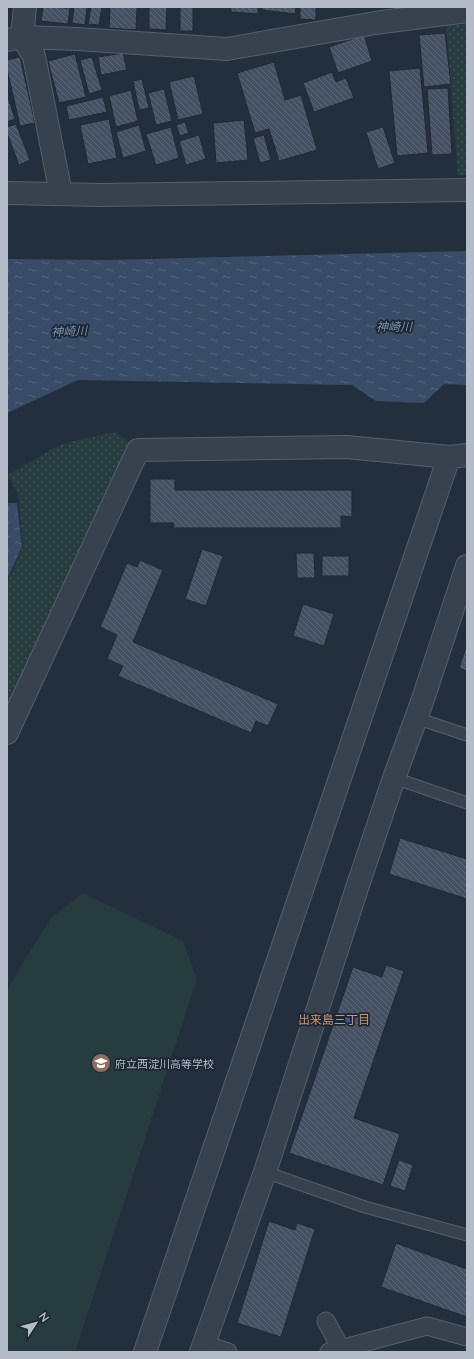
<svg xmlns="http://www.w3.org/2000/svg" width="474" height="1359" font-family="Lato,'Noto Sans JP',sans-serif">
<defs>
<pattern id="park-dots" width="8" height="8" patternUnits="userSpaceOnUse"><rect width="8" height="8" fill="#263c3f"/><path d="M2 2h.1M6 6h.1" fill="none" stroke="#435659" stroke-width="1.8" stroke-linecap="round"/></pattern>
<pattern id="water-ripples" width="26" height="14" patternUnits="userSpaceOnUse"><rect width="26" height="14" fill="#394c67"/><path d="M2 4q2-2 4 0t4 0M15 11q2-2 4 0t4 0" fill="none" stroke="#53647b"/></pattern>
<pattern id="building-back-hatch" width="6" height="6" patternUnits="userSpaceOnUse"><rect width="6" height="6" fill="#455162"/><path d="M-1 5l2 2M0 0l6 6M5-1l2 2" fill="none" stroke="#5d6877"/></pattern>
</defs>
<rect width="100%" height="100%" fill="#242f3e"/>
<polygon fill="#263c3f" points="83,893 183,941 197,979 75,1352 7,1352 7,989 51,918"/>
<g fill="url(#park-dots)">
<polygon points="467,24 467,175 458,175 446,26"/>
<polygon points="115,432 130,442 7,705 7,583 23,547 18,494 8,475 54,448 69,442"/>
</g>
<g fill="url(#water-ripples)">
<polygon points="467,251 467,385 444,384 424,403 376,401 352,385 78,380 7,413 7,259 107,260"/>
<polygon points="7,503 17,503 22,547 7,579"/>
</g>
<g fill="url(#building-back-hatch)" stroke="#1f2835">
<polygon points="43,7 70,8 68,24 41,21"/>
<polygon points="74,7 87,7 85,25 72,23"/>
<polygon points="91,7 102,7 99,25 88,24"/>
<polygon points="110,7 137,7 136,30 109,28"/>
<polygon points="149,7 167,7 166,30 149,29"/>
<rect x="180" y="7" width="13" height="24"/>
<polygon points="231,7 258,7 258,14 231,12"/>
<polygon points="262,7 296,7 295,14 262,10"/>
<polygon points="300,7 316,7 316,20 300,19"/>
<polygon points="445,33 451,84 424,87 419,35"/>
<polygon points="364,35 372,61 338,73 329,47"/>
<polygon points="123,53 127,70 101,75 98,57"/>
<polygon points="75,54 86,97 59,103 48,61"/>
<polygon points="20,57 35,123 20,126 7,69 7,60"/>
<polygon points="92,57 102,90 89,94 80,60"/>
<polygon points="274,62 285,100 301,95 317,150 279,161 269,129 255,133 237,73"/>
<polygon points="420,68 428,153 397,156 389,71"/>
<polygon points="332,72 336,82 346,78 354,98 314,112 303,83"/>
<polygon points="194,76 203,114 178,120 169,82"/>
<polygon points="142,79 149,108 139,110 133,81"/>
<polygon points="448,88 452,154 432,155 427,89"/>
<polygon points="164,89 172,121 156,125 148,93"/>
<polygon points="131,90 138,121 116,127 109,96"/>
<polygon points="7,97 8,97 15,119 7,122"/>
<polygon points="103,97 107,112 69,120 66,106"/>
<polygon points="109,119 117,158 88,164 80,125"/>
<polygon points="244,120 248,160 216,163 213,123"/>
<polygon points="185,122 189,133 180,136 176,125"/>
<polygon points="16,124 30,160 19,165 7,133 7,127"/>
<polygon points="139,125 146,151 123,158 116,132"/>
<polygon points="171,127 179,158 156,165 146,134"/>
<polygon points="383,127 395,163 378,169 366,132"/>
<polygon points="199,135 206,159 186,165 179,141"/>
<polygon points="264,135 271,160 260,163 253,138"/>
<polygon points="150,479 175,479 175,490 352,490 352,517 341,516 341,528 173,528 174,523 150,523"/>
<polygon points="202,549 223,556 206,606 185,599"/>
<polygon points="296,553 314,553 315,578 297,578"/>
<rect x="322" y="556" width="27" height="20"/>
<polygon points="140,560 163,570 133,642 278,704 268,726 256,721 251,733 118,676 123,666 107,659 117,635 100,627 127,563 137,567"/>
<polygon points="303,604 334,614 324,646 293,636"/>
<polygon points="467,644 467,671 459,668"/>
<polygon points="400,838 467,859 467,899 389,874"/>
<polygon points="386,965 404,971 354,1118 400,1134 383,1185 289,1153 353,967 382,977"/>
<polygon points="399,1160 413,1165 405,1191 390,1186"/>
<polygon points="269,1221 295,1230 297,1223 315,1229 281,1337 237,1323"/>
<polygon points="396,1243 467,1269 467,1317 381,1287"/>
</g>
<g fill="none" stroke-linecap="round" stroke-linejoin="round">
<defs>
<g id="service">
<polyline points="416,718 467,735"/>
<polyline points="394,778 467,803"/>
<polyline points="265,1172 365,1207 467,1235"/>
</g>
<g id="pedestrian">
<polyline points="326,1321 341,1349"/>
<polyline points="204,1344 228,1352"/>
<polyline points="329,1352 427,1326 467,1337"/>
</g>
<g id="minor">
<polyline points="25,7 22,37 34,56 61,194"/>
<polyline points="7,40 22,37 77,39 227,49 375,23 467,11"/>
<polyline points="449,457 467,455"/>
<polyline points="201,1352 265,1172 357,888 394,778 422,702 467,566"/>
</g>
<g id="tertiary">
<polyline points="7,193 100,195 467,190"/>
<polyline points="7,733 138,450 347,447 449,457 145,1352"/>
</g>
</defs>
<use href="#service" stroke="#565f6c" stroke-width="13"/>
<use href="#pedestrian" stroke="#565f6c" stroke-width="19"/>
<use href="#minor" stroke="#565f6c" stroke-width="24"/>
<use href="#tertiary" stroke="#565f6c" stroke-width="24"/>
<use href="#service" stroke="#38414e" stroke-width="11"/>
<use href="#pedestrian" stroke="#38414e" stroke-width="17"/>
<use href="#minor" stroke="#38414e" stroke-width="22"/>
<use href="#tertiary" stroke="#38414e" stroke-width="22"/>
</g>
<defs>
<symbol id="school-disc" viewBox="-11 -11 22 22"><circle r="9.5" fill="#8d6e63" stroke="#1d2633"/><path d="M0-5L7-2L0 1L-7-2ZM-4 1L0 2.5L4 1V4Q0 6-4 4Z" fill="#fff"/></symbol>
</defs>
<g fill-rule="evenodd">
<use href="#school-disc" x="90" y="1052" width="22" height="22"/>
</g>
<g text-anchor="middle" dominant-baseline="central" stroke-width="3.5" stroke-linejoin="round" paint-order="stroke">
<g font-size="11" fill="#b4bcc9" stroke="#1d2633" text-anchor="start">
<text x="115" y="1063">府立西淀川高等学校</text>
</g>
<g font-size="12" font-style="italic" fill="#7c92b1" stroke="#1d2633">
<text x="394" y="326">神崎川</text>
<text transform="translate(69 331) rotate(-2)">神崎川</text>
</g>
<g font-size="12" fill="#d59563" stroke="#1d2633">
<text x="334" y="1019">出来島三丁目</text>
</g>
</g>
<rect width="474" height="1359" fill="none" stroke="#b4bcc9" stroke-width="16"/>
<g transform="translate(36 1323) rotate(54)" stroke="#1d2633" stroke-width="3" paint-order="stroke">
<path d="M0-3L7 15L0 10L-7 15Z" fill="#b4bcc9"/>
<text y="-6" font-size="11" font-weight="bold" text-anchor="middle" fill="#b4bcc9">N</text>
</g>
</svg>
